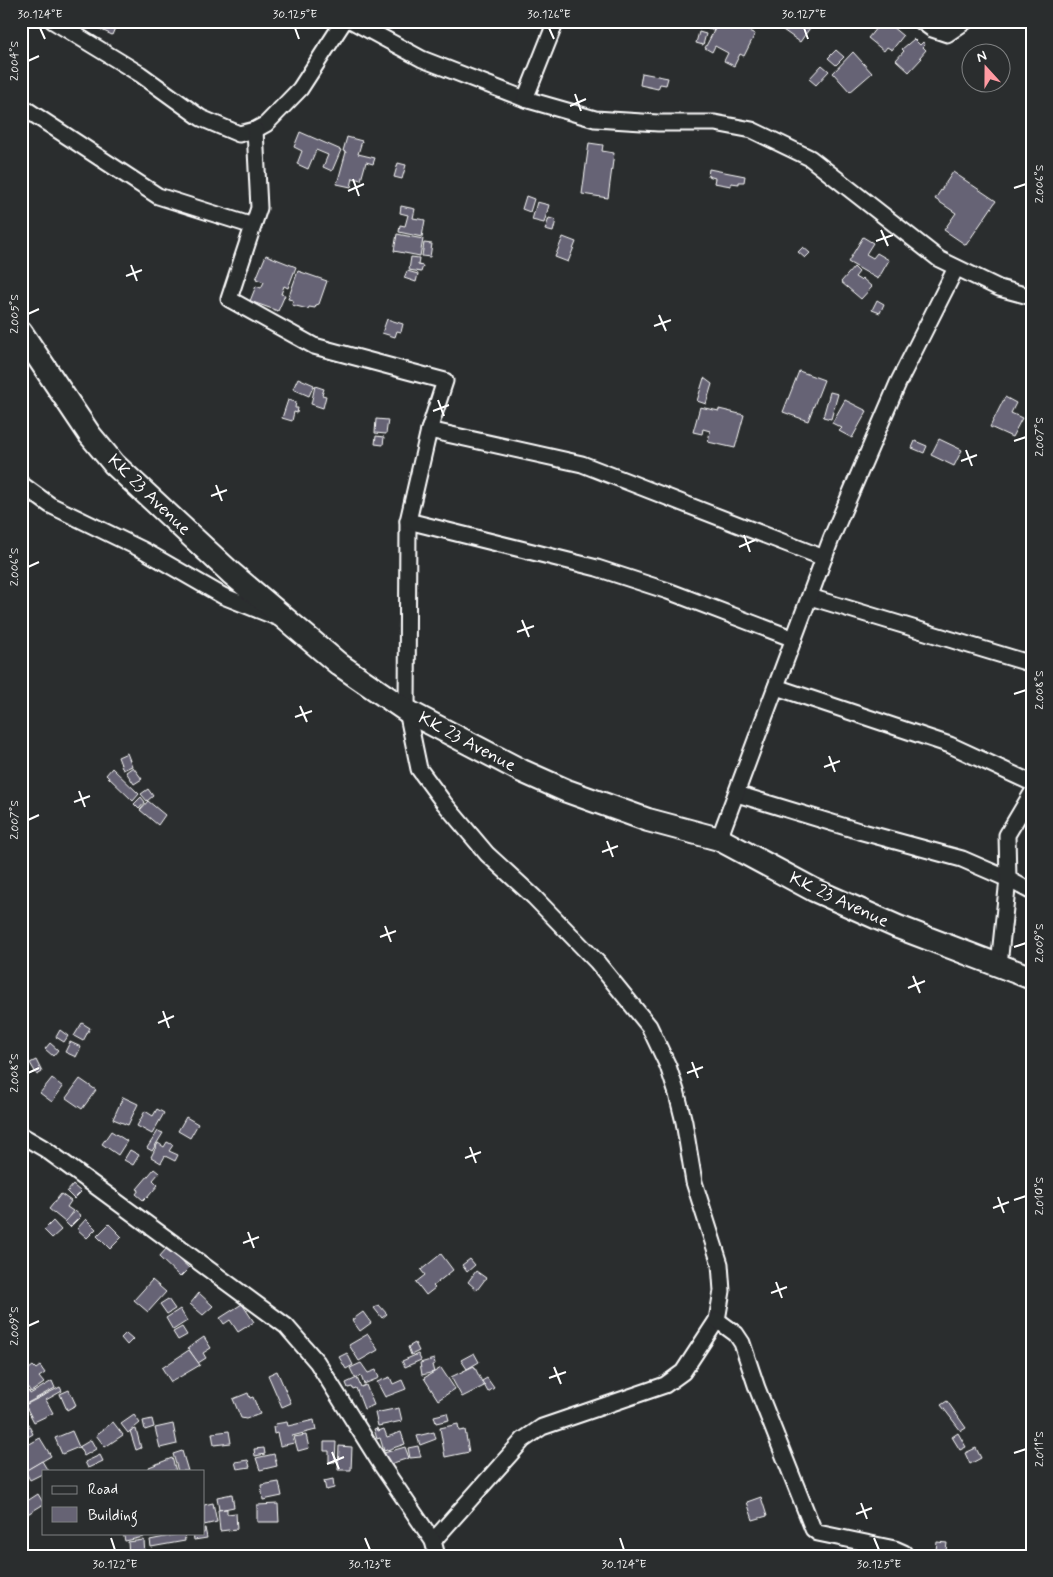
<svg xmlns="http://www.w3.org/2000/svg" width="1053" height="1577" font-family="Mynerve,sans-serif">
<rect width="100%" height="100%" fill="#2a2d2e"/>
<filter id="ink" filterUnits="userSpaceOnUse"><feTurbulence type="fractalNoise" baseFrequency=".02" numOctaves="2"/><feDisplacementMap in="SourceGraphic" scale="10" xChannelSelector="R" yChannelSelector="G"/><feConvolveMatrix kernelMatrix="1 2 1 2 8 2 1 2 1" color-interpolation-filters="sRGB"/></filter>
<g filter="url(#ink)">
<g fill="#666374" stroke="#fff">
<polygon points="83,21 118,21 112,35"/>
<polygon points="711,21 729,21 755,34 744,56 740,54 734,66 724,61 728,53 715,46 712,52 705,48 718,23 713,31 708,28"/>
<polygon points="774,21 811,21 810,23 812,25 800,42 773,23"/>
<polygon points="882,21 885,21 903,36 892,50 887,47 884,51 868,38"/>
<polygon points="699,32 706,34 703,45 696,43"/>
<polygon points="914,39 920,45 923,42 925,45 923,47 926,50 920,57 922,58 909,72 896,60 904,51 902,49"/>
<polygon points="836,50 844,57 836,65 828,58"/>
<polygon points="853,52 872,73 850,92 833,73"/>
<polygon points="822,65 829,71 816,85 809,79"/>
<polygon points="642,73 668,78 666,85 660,84 658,89 640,85"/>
<polygon points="300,132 341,150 332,171 323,167 328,155 316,150 308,169 297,164 302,151 294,147"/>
<polygon points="347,137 362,141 358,154 375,158 373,164 366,162 361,180 353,178 351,187 337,184 346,152 343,151"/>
<polygon points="589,143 603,145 602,151 614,153 608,198 582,194"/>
<polygon points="398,163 406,165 402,179 394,177"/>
<polygon points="709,169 745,176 744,182 739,182 739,184 731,183 731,186 714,183 715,178 708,176"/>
<polygon points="953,172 996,201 966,245 944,230 956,213 935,199"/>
<polygon points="526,196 534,199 530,212 522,209"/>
<polygon points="537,202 549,205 544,223 532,220"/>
<polygon points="401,206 415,209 413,218 425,220 422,237 399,232 400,225 405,226 408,215 400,213"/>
<polygon points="549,218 556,220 553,232 545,230"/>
<polygon points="397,234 423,239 420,256 394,251"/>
<polygon points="563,237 576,242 568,262 555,257"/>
<polygon points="863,237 873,243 866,254 873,258 877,253 889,260 878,279 848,262"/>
<polygon points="424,243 432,244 430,257 422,256"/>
<polygon points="803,247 810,253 805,258 798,252"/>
<polygon points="266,255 296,267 288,288 284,286 281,294 285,295 278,311 250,301 256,286 261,288 264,282 256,279"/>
<polygon points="411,257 419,258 418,265 423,266 421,272 409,270"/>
<polygon points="854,267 859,272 855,277 860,280 862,278 872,287 861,299 841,282"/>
<polygon points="298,271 327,281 319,304 316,305 315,308 309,307 308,309 292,305 293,300 288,299"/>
<polygon points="407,271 418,274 416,282 404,278"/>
<polygon points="877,300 884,304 880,313 872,310"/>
<polygon points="387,319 403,324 401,332 397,331 395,337 382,333"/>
<polygon points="799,371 824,380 808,421 783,412"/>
<polygon points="298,378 314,385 309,396 293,389"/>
<polygon points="704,378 712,384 706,404 697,401"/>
<polygon points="315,386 324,389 322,395 326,396 323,408 311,404"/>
<polygon points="830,392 838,394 831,419 823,417"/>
<polygon points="1005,397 1016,403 1011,413 1022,418 1012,437 990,427"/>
<polygon points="288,400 296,402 295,408 298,408 297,413 294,412 292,421 282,418"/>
<polygon points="845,400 867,411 852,438 839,431 842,428 832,423"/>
<polygon points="700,407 719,411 719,409 744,415 735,448 708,442 710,431 703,429 702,434 693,432"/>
<polygon points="376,419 388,420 386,434 375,433"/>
<polygon points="376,436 384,437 383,445 375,444"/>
<polygon points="939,439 962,450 954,466 931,455"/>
<polygon points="915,441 927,446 924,453 912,448"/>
<polygon points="127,753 132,766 123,770 118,757"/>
<polygon points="133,767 142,779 134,784 126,772"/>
<polygon points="112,768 139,794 133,801 106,775"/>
<polygon points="148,789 153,796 147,801 141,794"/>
<polygon points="141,797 145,802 139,809 134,804"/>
<polygon points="148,801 165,815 158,825 140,810"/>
<polygon points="82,1023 90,1028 83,1041 74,1036"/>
<polygon points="60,1030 68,1036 64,1042 56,1037"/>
<polygon points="70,1042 81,1047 76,1057 65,1052"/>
<polygon points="50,1043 58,1050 53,1056 45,1049"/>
<polygon points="36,1060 42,1072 37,1075 30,1063"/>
<polygon points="52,1078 63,1087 52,1102 40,1093"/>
<polygon points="80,1079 96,1090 82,1109 66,1098"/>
<polygon points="123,1097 138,1104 128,1125 113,1119"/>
<polygon points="157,1109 164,1113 152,1134 137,1126 145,1111 153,1116"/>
<polygon points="186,1117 198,1124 190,1138 178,1131"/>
<polygon points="111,1131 127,1141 118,1155 102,1144"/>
<polygon points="158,1131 163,1133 152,1151 147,1148"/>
<polygon points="167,1142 173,1145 169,1151 178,1155 175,1161 165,1156 161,1163 151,1157 158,1143 164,1147"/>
<polygon points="130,1150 139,1155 133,1165 124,1160"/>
<polygon points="154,1169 159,1173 153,1180 158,1185 147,1198 146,1197 143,1200 136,1194 139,1190 137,1189"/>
<polygon points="73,1185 81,1192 74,1199 67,1192"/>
<polygon points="61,1194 71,1201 67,1207 73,1211 65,1222 49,1209"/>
<polygon points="75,1211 81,1216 70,1227 65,1222"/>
<polygon points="86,1219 96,1229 87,1238 77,1229"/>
<polygon points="53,1221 61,1230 52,1238 44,1230"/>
<polygon points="109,1224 122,1237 110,1249 97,1236"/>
<polygon points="167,1248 189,1268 180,1277 159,1257"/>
<polygon points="441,1254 453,1270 433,1286 435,1288 426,1295 416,1282 425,1275 421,1270"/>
<polygon points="470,1259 475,1265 467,1272 462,1265"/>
<polygon points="476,1271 486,1278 477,1290 468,1282"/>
<polygon points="152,1280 166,1292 148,1312 134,1300"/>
<polygon points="199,1293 213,1306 203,1315 190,1304"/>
<polygon points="168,1299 175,1309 167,1314 160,1304"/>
<polygon points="242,1304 254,1322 238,1332 230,1320 224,1324 220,1318"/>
<polygon points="379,1305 387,1314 382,1318 374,1308"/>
<polygon points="180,1309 187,1321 173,1330 166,1318"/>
<polygon points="363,1312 371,1323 360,1331 352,1320"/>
<polygon points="182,1327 187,1335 178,1340 173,1332"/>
<polygon points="126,1333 133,1339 127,1345 121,1338"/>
<polygon points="368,1334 378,1350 359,1361 349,1345"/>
<polygon points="204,1337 211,1348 203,1353 206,1358 198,1363 188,1348"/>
<polygon points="415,1343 419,1351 411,1355 408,1347"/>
<polygon points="189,1350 200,1365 171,1382 162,1368"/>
<polygon points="347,1353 353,1365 346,1369 339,1357"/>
<polygon points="474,1353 479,1362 467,1369 461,1360"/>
<polygon points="418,1354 421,1360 405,1367 402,1361"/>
<polygon points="434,1359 435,1364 432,1365 434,1372 422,1375 420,1363"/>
<polygon points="361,1363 368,1373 376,1370 379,1378 364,1384 361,1376 355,1378 350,1368"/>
<polygon points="33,1366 36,1369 40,1366 45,1373 39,1377 44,1383 31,1392 21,1378 21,1375"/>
<polygon points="474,1366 484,1386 462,1397 451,1377"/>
<polygon points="441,1368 455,1389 438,1400 424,1378"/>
<polygon points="277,1371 291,1403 282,1407 268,1375"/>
<polygon points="390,1377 393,1384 402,1380 406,1389 385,1397 377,1382"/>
<polygon points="357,1378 361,1387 366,1385 374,1405 364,1409 356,1388 353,1389 352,1387 348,1388 346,1383"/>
<polygon points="487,1378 494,1388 488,1392 482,1381"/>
<polygon points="52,1381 55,1388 22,1406 21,1386 25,1393 29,1391 30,1394"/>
<polygon points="60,1387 62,1391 46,1400 53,1413 34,1422 25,1405"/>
<polygon points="69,1390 76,1405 67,1410 60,1394"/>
<polygon points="248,1393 250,1398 253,1397 260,1414 246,1419 241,1418 233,1399"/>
<polygon points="947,1401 966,1428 961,1431 941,1405"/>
<polygon points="399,1408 402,1421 378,1426 375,1413"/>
<polygon points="447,1413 449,1420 436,1423 434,1416"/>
<polygon points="134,1415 140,1423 128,1433 121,1424"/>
<polygon points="152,1419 154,1427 145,1430 143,1421"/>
<polygon points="26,1420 33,1434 21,1441 21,1422"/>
<polygon points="314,1420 316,1430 292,1436 294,1443 280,1446 277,1433 274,1434 273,1427 276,1427 275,1424 287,1422 288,1426"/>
<polygon points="113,1422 123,1435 105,1447 96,1435"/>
<polygon points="173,1424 177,1444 160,1448 155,1428"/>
<polygon points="458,1424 459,1431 465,1430 469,1452 445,1457 440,1428"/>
<polygon points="377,1428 378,1431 384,1429 387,1437 401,1432 405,1444 384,1451 380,1438 377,1439 374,1429"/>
<polygon points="136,1429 141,1448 136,1450 130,1431"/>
<polygon points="72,1431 79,1447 62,1454 55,1438"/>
<polygon points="229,1431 231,1443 214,1445 212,1433"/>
<polygon points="434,1432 436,1439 420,1445 417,1436"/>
<polygon points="958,1433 966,1447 960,1450 952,1437"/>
<polygon points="306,1435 309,1448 298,1451 294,1437"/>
<polygon points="40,1438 51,1456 27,1470 21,1460 21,1449"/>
<polygon points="91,1440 96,1449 84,1456 79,1447"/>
<polygon points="324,1442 336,1442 335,1462 329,1462 329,1451 324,1451"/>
<polygon points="339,1446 352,1447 351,1470 338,1470"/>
<polygon points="418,1446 421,1457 410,1458 408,1448"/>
<polygon points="405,1447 409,1458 387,1465 384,1453"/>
<polygon points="264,1448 265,1454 255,1456 254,1449"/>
<polygon points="976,1448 981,1458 970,1464 965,1453"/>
<polygon points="182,1451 188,1471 178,1471 173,1454"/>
<polygon points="274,1454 277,1466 260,1470 256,1458"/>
<polygon points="100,1455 103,1461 88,1468 85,1462"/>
<polygon points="172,1458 176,1471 150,1471 149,1467"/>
<polygon points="248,1460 250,1467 237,1469 235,1462"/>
<polygon points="42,1461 48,1471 44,1471 44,1473 30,1480 25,1471"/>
<polygon points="333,1479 334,1488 326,1490 324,1481"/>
<polygon points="279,1482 282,1496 263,1500 261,1485"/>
<polygon points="38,1494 44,1504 26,1515 21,1505"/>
<polygon points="232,1494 234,1507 219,1510 217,1497"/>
<polygon points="761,1497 767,1516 753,1520 747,1502"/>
<polygon points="213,1503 217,1522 204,1525 204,1505"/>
<polygon points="278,1504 279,1522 257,1522 257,1505"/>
<polygon points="227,1509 227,1514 236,1513 237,1529 220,1531 218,1510"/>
<polygon points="204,1528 205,1528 207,1538 194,1540 193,1533 204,1533"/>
<polygon points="123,1533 143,1533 144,1537 125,1541"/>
<polygon points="184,1533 185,1541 151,1547 150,1540"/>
<polygon points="144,1540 145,1556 129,1556 128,1542"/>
<polygon points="937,1542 947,1543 946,1551 936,1550"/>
</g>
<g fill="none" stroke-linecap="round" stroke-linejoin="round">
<defs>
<g id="street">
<polyline points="53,21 140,74 201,118 239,134 255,130 266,124 300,89 344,21"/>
<polyline points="352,21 422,59 525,99 595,119 658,123 715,123 752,130 810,158 939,259 999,288 1032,297"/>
<polyline points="921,21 932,29 947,34 966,21"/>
<polyline points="525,99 556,21"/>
<polyline points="21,106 158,196 253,226"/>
<polyline points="255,130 259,208 229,299 314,346 445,381 429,430 408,521 407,711 419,769 444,803 487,854 534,897 597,962 649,1026 668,1066 677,1094 684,1122 694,1182 720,1264 722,1291 717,1320 683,1372 665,1385 542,1427 523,1440 433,1541"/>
<polyline points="429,430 582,464 824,558"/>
<polyline points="21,484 50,505 143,550 223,596 276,617"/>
<polyline points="408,521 597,568 668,591 794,639"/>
<polyline points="810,597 1032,664"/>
<polyline points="776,687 950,745 1032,783"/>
<polyline points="737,794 859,831 962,859 1008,879 1032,892"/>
<polyline points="719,839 831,539 898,383 956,268"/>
<polyline points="999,965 1008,879 1007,835 1032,793"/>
<polyline points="21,1135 45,1149 286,1326 317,1362 382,1466 433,1541 437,1556"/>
<polyline points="717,1320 736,1334 742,1343 757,1388 813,1529 818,1533 895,1549 904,1553 906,1556"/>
</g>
<polyline id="secondary" points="21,332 90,435 114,464 231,573 340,665 407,711 522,771 567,791 648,820 719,839 814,890 898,927 1032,978"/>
</defs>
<use href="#street" stroke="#fff" stroke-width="19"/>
<use href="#secondary" stroke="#fff" stroke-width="26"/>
<use href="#street" stroke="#2a2d2e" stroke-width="15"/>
<use href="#secondary" stroke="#2a2d2e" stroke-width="22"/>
</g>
</g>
<path fill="none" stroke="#fff" stroke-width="2" d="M40,28L45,39M295,28L299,39M549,28L554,39M804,28L808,39M28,61L39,56M575,94L581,111M570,106L586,99M353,179L359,196M1014,188L1026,184M348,191L364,184M881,230L888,246M876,241L893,235M131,265L137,281M126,276L142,270M28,314L39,309M659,315L666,331M654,326L671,320M438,400L444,416M433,411L449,405M1014,441L1026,437M966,450L972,466M961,461L977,455M216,485L222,501M211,496L227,490M744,535L750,552M739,547L755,540M28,567L39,562M522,620L529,637M517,632L534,626M1014,694L1026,690M300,706L307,722M295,717L312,711M829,756L835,772M824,767L840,761M79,791L85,807M74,802L90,796M28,820L39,815M607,841L613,857M602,852L618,846M385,926L391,942M380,937L396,931M1014,947L1026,943M913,976L920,993M908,988L925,981M163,1011L169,1028M158,1023L174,1016M692,1062L698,1078M28,1073L39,1068M687,1073L703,1067M470,1147L476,1163M465,1158L481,1152M998,1197L1004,1213M1014,1200L1026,1196M993,1208L1009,1202M248,1232L254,1248M243,1243L259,1237M776,1282L782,1298M771,1293L787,1287M28,1326L39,1321M554,1367L561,1384M549,1378L566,1372M332,1452L339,1469M1014,1453L1026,1449M327,1464L344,1457M861,1503L867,1519M856,1514L872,1508M111,1538L115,1550M365,1538L370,1550M620,1538L624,1550M874,1538L879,1550"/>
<g text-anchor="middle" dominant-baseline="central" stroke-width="4" stroke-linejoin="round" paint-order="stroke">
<g font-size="18" fill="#fff" stroke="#2a2d2e">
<text transform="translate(149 495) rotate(44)">KK 23 Avenue</text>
<text transform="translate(467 742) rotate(28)">KK 23 Avenue</text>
<text transform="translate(839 900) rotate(25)">KK 23 Avenue</text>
</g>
</g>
<rect width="1053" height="1577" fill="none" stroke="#2a2d2e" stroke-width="55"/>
<rect x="42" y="1470" width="162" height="65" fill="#2a2d2e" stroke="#7f8182"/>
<rect x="52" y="1486" width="25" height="8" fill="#2a2d2e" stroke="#7f8182"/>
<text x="88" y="1494" font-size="15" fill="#ffffff">Road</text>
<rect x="52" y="1507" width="25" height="15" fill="#666374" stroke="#7f8182"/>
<text x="88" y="1520" font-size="15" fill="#ffffff">Building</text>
<g transform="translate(986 68) rotate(339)"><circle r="24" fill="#2a2d2e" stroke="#7f8182"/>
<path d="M0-4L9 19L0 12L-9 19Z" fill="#ff9aa2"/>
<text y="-8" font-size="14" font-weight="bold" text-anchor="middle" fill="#ffffff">N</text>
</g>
<rect x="28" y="28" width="998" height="1522" fill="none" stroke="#fff" stroke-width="2"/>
<g font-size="12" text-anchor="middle" fill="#fff">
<text x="40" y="18">30.124°E</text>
<text x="295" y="18">30.125°E</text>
<text x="549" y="18">30.126°E</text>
<text x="804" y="18">30.127°E</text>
<text transform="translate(14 61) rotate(-90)" y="4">2.004°S</text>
<text transform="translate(1039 184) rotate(-90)" y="4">2.006°S</text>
<text transform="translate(14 314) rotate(-90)" y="4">2.005°S</text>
<text transform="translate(1039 437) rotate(-90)" y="4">2.007°S</text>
<text transform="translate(14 567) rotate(-90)" y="4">2.006°S</text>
<text transform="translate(1039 690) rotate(-90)" y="4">2.008°S</text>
<text transform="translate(14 820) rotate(-90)" y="4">2.007°S</text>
<text transform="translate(1039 943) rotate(-90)" y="4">2.009°S</text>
<text transform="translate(14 1073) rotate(-90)" y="4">2.008°S</text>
<text transform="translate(1039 1196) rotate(-90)" y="4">2.010°S</text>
<text transform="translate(14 1326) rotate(-90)" y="4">2.009°S</text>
<text transform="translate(1039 1449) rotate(-90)" y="4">2.011°S</text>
<text x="115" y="1568">30.122°E</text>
<text x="370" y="1568">30.123°E</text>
<text x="624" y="1568">30.124°E</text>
<text x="879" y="1568">30.125°E</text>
</g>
</svg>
